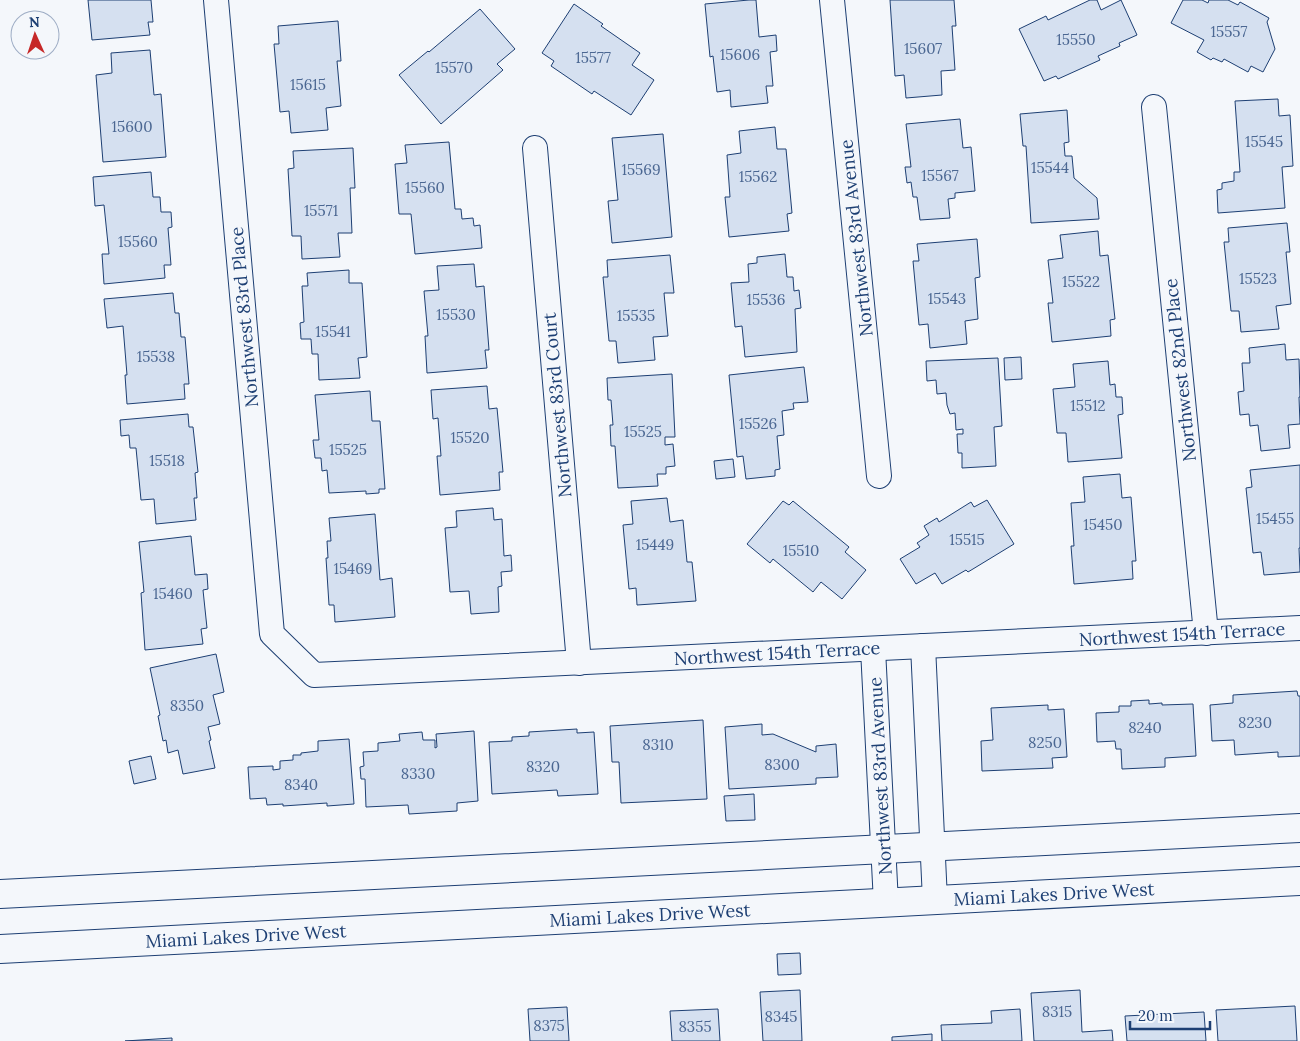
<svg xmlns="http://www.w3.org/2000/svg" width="1300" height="1041" font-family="Lora,serif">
<rect width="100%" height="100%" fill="#f4f7fb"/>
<g fill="#d5e0f0" stroke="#1d3f73">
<polygon points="88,0 151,0 153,22 148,22 150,35 92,40"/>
<polygon points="749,0 756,0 759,37 776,35 777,51 770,52 773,86 766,86 768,103 731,107 730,90 717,92 713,56 710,57 705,4"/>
<polygon points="890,0 954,0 956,26 952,26 955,70 941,71 942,95 906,98 904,75 895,76"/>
<polygon points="1090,0 1097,0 1101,10 1121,0 1137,35 1119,43 1120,46 1098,56 1100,60 1058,79 1056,76 1044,81 1019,29 1046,16 1048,20"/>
<polygon points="1183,0 1202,0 1208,3 1209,0 1228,0 1238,5 1240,2 1269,18 1267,22 1275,49 1263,72 1251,66 1248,72 1224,59 1222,62 1213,58 1211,60 1197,52 1204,40 1171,23"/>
<polygon points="574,4 603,24 601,26 640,53 632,65 654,80 631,115 594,91 592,94 551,66 554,61 542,53"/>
<polygon points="480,9 515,49 497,64 503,70 441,124 399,75 428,51 429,52"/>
<polygon points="338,21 341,61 337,61 341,106 326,108 328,130 291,133 289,111 280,112 274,44 279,44 278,26"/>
<polygon points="150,50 154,95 161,94 166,157 103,162 96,75 112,73 111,53"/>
<polygon points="1278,99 1279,116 1290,115 1293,166 1282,167 1285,208 1218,213 1217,190 1222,189 1222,183 1234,181 1234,172 1240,172 1235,101"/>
<polygon points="1067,110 1069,142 1064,143 1065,156 1072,156 1074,178 1097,198 1099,219 1031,223 1026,146 1023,146 1020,114"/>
<polygon points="960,119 963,148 971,147 975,191 955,193 955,198 948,199 950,218 920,220 917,197 913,197 911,182 907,183 905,167 911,167 906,124"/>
<polygon points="775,127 777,149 786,149 792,213 787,214 789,231 729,237 725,197 730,197 727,155 741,153 739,131"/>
<polygon points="663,134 672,237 612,243 608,201 618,200 612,138"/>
<polygon points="449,142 455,209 461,209 462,219 473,218 474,226 480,225 482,248 415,254 411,214 399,214 395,164 407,163 405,145"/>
<polygon points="353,148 355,188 350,188 352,233 338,233 340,257 302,259 301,236 292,236 288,169 294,168 293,151"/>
<polygon points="151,172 153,197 160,197 161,212 171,212 172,227 168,228 171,265 164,265 165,278 104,284 102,254 109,254 104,205 95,206 93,177"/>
<polygon points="1287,223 1290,252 1286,252 1291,304 1276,306 1279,329 1241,332 1239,311 1231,311 1224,242 1229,242 1228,228"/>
<polygon points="1098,231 1100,256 1108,255 1115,319 1110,320 1111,336 1052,342 1048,303 1053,303 1048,260 1063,258 1060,235"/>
<polygon points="977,239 980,277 975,278 978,319 965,321 967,344 930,348 928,324 919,325 913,261 919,261 917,244"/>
<polygon points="785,254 787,277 793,277 794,291 799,290 801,308 795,309 797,352 745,357 742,326 735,327 731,283 749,282 748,264 757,263 757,257"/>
<polygon points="670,255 674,293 664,293 668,336 653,337 655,360 618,363 616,341 609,341 603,277 608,277 607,260"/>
<polygon points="474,264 476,287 484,286 489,350 485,350 487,368 427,373 425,336 428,336 424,291 439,290 437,266"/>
<polygon points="349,270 349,283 362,283 367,357 358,358 360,378 319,380 318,354 312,354 311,339 301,339 300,323 304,322 302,286 308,286 307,273"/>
<polygon points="173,293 175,313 179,313 181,337 185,337 189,384 184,384 185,399 127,404 125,375 127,375 123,326 107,328 104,299"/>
<polygon points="1285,344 1286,360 1299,359 1300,397 1299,397 1300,424 1288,425 1290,448 1261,451 1258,425 1250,426 1249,414 1240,415 1238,392 1244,391 1242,363 1250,363 1249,348"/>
<polygon points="1021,357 1022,379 1005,380 1004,358"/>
<polygon points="998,358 1002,426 994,427 996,466 962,468 962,453 958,453 957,434 963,434 963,429 956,430 955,413 950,414 947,405 946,393 937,394 936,380 927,381 926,361"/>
<polygon points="1108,361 1110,385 1115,384 1116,397 1122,397 1123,414 1118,415 1122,458 1068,462 1066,433 1057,433 1053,389 1075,387 1073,364"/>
<polygon points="804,367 808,402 793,403 794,409 782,411 784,435 777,436 780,469 775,470 775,476 746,479 743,456 737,457 729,375"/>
<polygon points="672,374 675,437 665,437 665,445 673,444 675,466 666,467 666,474 657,474 658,486 618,488 615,446 611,446 610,425 613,425 611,400 608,400 607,378"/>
<polygon points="487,386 489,409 497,408 503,472 499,472 500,490 440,495 437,456 441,456 438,418 433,419 431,390"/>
<polygon points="370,391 372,421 380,421 385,489 379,489 379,493 366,494 366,491 329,493 327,470 322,471 321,458 315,458 313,440 319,440 315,395"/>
<polygon points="188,414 189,427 193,427 198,472 195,473 197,498 194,498 196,520 156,524 154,499 141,500 136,448 130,448 129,435 121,436 120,420"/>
<polygon points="733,459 735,477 716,479 714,461"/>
<polygon points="1300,465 1300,548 1299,548 1300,572 1264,575 1261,552 1253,553 1246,488 1252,487 1250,470"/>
<polygon points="1120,474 1122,498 1131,497 1136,561 1132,561 1133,579 1074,584 1071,546 1074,546 1071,503 1085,502 1083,477"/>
<polygon points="667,498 670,522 683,520 687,562 692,562 696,601 637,605 636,588 629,589 623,525 633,524 631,501"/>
<polygon points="987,500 1014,544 968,572 966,570 942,584 935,573 916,584 900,559 920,547 917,543 929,535 924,526 937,518 939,522 971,502 974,507"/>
<polygon points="783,501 789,505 793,501 849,547 845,552 866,570 842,599 821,582 813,592 773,559 770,563 747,544"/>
<polygon points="493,508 494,520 502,519 504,556 511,555 512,571 501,572 502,586 498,587 499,612 471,614 469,591 450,592 445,528 457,527 456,511"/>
<polygon points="375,514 380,580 392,578 395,617 335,622 334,605 329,605 326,558 328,558 327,541 331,541 329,518"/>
<polygon points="191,536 195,575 207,574 208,589 203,590 207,628 201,629 203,644 145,650 141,593 144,592 139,542"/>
<polygon points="216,654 224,692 213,695 220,724 208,727 211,740 209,741 215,768 183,774 178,750 168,753 166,740 163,741 158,716 160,715 150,668"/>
<polygon points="1297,691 1298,696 1300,696 1300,756 1278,757 1278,752 1235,755 1234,740 1212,741 1210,705 1233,703 1233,695"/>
<polygon points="1149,700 1149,704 1162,703 1162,705 1193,704 1196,756 1165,758 1165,767 1122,769 1121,749 1116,749 1115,741 1097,742 1096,713 1119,712 1119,706 1131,706 1131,701"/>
<polygon points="1048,705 1048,710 1064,709 1067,757 1052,758 1053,768 982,771 981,741 993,740 991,708"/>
<polygon points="703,720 707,799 621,803 619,762 612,762 610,726"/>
<polygon points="762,724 762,735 773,734 816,752 816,746 836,744 838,777 816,778 816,784 729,789 725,727"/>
<polygon points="577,729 577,733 594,732 598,794 558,796 557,790 492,794 489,742 512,741 512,737 529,736 529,732"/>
<polygon points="474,731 478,801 457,803 457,811 409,814 408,805 366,807 365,779 361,779 360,767 364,766 363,752 378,751 378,743 400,741 399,734 422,732 423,740 435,740 435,748 437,747 436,734"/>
<polygon points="349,739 354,804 327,806 327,803 283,806 283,804 267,805 266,798 250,799 248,767 273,766 273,770 280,769 280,761 293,760 293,755 301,755 301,753 318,751 318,741"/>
<polygon points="151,756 156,779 134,784 129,761"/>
<polygon points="754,794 755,820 726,821 724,796"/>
<polygon points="800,953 801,974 778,975 777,954"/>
<polygon points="800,990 802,1041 763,1041 760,992"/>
<polygon points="1080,990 1082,1032 1112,1030 1113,1041 1034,1041 1031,993"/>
<polygon points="1295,1006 1297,1041 1218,1041 1216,1010"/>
<polygon points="567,1007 569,1041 530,1041 528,1009"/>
<polygon points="718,1009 720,1041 672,1041 670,1011"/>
<polygon points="1020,1009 1022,1041 942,1041 941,1025 992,1023 991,1011"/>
<polygon points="1204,1012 1206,1041 1127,1041 1125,1016"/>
<polygon points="932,1034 932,1041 892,1041 892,1037"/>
<polygon points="172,1038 172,1041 125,1041"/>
</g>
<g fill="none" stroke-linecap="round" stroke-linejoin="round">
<defs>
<g id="street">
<polyline points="216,0 272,634 314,675 1300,628"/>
<polyline points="832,0 879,476"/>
<polyline points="1154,107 1206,633"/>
<polyline points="535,148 579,663"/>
<polyline points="923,646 935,900"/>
<polyline points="873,649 886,903"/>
</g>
<g id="secondary">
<polyline points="0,894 1300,828"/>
<polyline points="0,949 1300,881"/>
</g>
</defs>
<use href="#street" stroke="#1d3f73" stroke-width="26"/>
<use href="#secondary" stroke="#1d3f73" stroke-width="30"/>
<use href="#street" stroke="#f4f7fb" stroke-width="24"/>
<use href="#secondary" stroke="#f4f7fb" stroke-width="28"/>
</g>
<g text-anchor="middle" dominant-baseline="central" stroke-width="4" stroke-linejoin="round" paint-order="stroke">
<g font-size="15" fill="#4b6792">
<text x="1229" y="31">15557</text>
<text x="1076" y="39">15550</text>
<text x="923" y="48">15607</text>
<text x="740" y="54">15606</text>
<text x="593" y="57">15577</text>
<text x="454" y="67">15570</text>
<text x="308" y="84">15615</text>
<text x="132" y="126">15600</text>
<text x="1264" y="141">15545</text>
<text x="1050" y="167">15544</text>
<text x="641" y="169">15569</text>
<text x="940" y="175">15567</text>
<text x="758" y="176">15562</text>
<text x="425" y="187">15560</text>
<text x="321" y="210">15571</text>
<text x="138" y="241">15560</text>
<text x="1258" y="278">15523</text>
<text x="1081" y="281">15522</text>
<text x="947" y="298">15543</text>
<text x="766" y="299">15536</text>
<text x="456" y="314">15530</text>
<text x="636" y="315">15535</text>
<text x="333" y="331">15541</text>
<text x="156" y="356">15538</text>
<text x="1088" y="405">15512</text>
<text x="758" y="423">15526</text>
<text x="643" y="431">15525</text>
<text x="470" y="437">15520</text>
<text x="348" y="449">15525</text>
<text x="167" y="460">15518</text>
<text x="1275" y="518">15455</text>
<text x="1103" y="524">15450</text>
<text x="967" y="539">15515</text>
<text x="655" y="544">15449</text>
<text x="801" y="550">15510</text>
<text x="353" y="568">15469</text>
<text x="173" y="593">15460</text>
<text x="187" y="705">8350</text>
<text x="1255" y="722">8230</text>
<text x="1145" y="727">8240</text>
<text x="1045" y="742">8250</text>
<text x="658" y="744">8310</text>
<text x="782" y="764">8300</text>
<text x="543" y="766">8320</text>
<text x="418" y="773">8330</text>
<text x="301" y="784">8340</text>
<text x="1057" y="1011">8315</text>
<text x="781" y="1016">8345</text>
<text x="549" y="1025">8375</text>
<text x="695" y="1026">8355</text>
</g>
<g font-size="18" fill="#1d3f73" stroke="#f4f7fb">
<text transform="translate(856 238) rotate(-96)">Northwest 83rd Avenue</text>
<text transform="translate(244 317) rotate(-95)">Northwest 83rd Place</text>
<text transform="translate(1180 370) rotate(-96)">Northwest 82nd Place</text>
<text transform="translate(557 405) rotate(-95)">Northwest 83rd Court</text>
<text transform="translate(1182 634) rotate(-3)">Northwest 154th Terrace</text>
<text transform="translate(777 653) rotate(-3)">Northwest 154th Terrace</text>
<text transform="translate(880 776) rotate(-93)">Northwest 83rd Avenue</text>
<text transform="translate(1054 894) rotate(-3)">Miami Lakes Drive West</text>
<text transform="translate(650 915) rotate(-3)">Miami Lakes Drive West</text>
<text transform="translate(246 936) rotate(-3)">Miami Lakes Drive West</text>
</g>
</g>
<g transform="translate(35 35) rotate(357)"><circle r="24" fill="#f4f7fb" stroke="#9eadc5"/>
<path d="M0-4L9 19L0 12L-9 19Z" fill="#c62828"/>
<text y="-8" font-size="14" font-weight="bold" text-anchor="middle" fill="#1d3f73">N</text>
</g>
<path d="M1130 1021v8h80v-8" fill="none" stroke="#1d3f73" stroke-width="2.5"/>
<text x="1138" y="1021" font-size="15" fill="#1d3f73" stroke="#f4f7fb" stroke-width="4" paint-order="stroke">20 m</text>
</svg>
